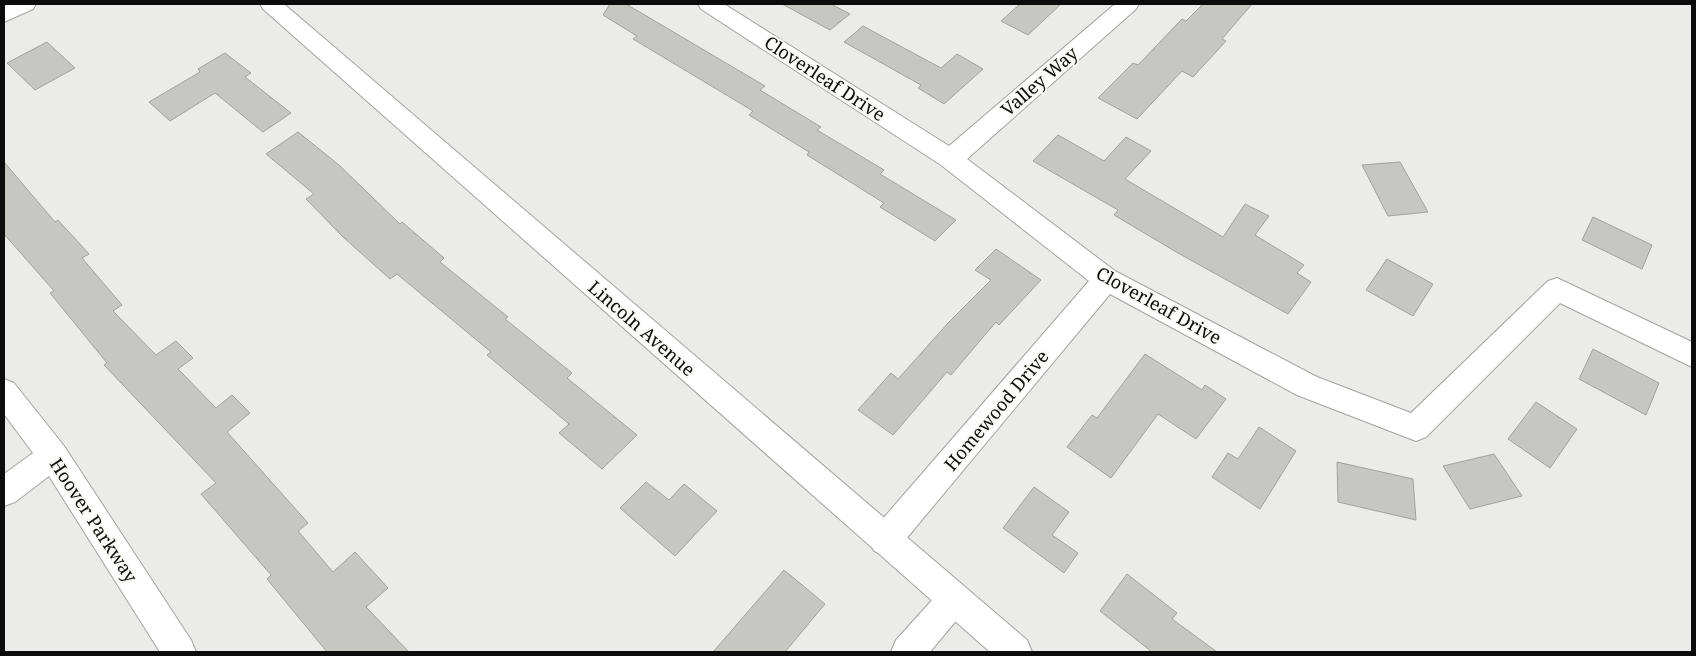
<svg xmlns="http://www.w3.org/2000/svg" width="1696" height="656" font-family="'Noto Serif',serif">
<rect width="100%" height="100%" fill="#ebece9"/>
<g fill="#c6c6c2" stroke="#a1a19d">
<polygon points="610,4 626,4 765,86 760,90 821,127 817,130 884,170 880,174 956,220 935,241 880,207 884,203 807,155 809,152 749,115 753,111 633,39 637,36 603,15"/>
<polygon points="782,4 831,4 850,14 830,30"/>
<polygon points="1020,4 1061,4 1028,35 1001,21"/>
<polygon points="1203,4 1252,4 1222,39 1226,41 1193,77 1182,71 1137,119 1098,98 1133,63 1138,65 1182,19 1186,21"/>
<polygon points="863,26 941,68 957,54 983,69 944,104 918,88 921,85 844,42"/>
<polygon points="47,42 75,68 35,90 7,63"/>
<polygon points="225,53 251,73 245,77 291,113 263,132 215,93 170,121 149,102 200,72 198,69"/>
<polygon points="298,132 339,165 400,224 402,222 444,258 440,262 508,317 505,319 572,373 567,378 637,435 602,469 559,433 569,424 487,355 491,352 397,274 390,279 343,237 306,199 314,194 266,154"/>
<polygon points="1058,135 1104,161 1126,137 1151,151 1125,179 1223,237 1245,204 1269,216 1255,235 1304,265 1297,273 1311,282 1288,314 1178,253 1114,215 1118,210 1033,161"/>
<polygon points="4,162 55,222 58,220 89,254 82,258 122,305 113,311 156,355 176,341 193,358 178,369 216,408 232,395 250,413 227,432 308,523 298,531 333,572 355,552 388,588 366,607 409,652 327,652 267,579 271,575 201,494 216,483 104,365 107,363 50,293 54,291 4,234"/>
<polygon points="1400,162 1428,212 1388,216 1362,165"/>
<polygon points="1593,217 1652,245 1642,269 1582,240"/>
<polygon points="996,249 1041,280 999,325 996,322 951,375 947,372 893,435 858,410 891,373 898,379 949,322 991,280 975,270"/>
<polygon points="1387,259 1433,284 1413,316 1366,290"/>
<polygon points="1593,349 1659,383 1646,415 1579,379"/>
<polygon points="1145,354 1202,390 1205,385 1226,399 1196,439 1158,414 1111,478 1067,447 1092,415 1097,418"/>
<polygon points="1536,402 1577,429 1550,468 1508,439"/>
<polygon points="1259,427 1296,451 1260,509 1212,477 1228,453 1238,459"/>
<polygon points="1494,454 1522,496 1470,509 1443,466"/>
<polygon points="1337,462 1413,479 1416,520 1338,502"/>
<polygon points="646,482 669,500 684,484 717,511 675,556 620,508"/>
<polygon points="1034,487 1069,512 1052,535 1078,553 1064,573 1003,528"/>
<polygon points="784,570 825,604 785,652 713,652"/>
<polygon points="1127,574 1177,613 1172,619 1217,652 1152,652 1100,611"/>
</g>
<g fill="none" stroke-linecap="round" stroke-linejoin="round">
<defs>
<g id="street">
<polygon points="8,4 36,4 33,9 4,22 4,6"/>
<polygon points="698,4 724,4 949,146 1115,4 1139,4 1136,9 967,159 1115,271 1317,377 1411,413 1548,281 1557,278 1692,342 1692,367 1560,303 1426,437 1416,441 1297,395 1110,294 896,551 885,555 874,551 869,540 874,529 1089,281 941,165 701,9"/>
<polygon points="4,379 14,383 64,446 191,640 196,652 160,652 49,476 15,502 4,506 4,474 33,453 4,414"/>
<polygon points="954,583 965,588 970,599 965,610 930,652 891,652 896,640 943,588"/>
</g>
<polygon id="secondary" points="260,4 284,4 1027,640 1032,652 990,652 263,9"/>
</defs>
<use href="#street" stroke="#a2a3a0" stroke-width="2"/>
<use href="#secondary" stroke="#a2a3a0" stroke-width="2"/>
<use href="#street" fill="#fff" fill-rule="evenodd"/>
<use href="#secondary" fill="#fff" fill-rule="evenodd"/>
</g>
<g text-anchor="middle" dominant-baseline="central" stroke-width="4" stroke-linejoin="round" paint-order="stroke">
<g font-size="18" fill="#0b0c0b" stroke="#f9faf6">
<text transform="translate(825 78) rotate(33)">Cloverleaf Drive</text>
<text transform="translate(1039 81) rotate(-41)">Valley Way</text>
<text transform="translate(1159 305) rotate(29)">Cloverleaf Drive</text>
<text transform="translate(642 328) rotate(41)">Lincoln Avenue</text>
<text transform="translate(996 410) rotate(-50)">Homewood Drive</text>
<text transform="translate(94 520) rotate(57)">Hoover Parkway</text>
</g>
</g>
<rect width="1696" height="656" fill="none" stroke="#0b0c0b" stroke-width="10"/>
</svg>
